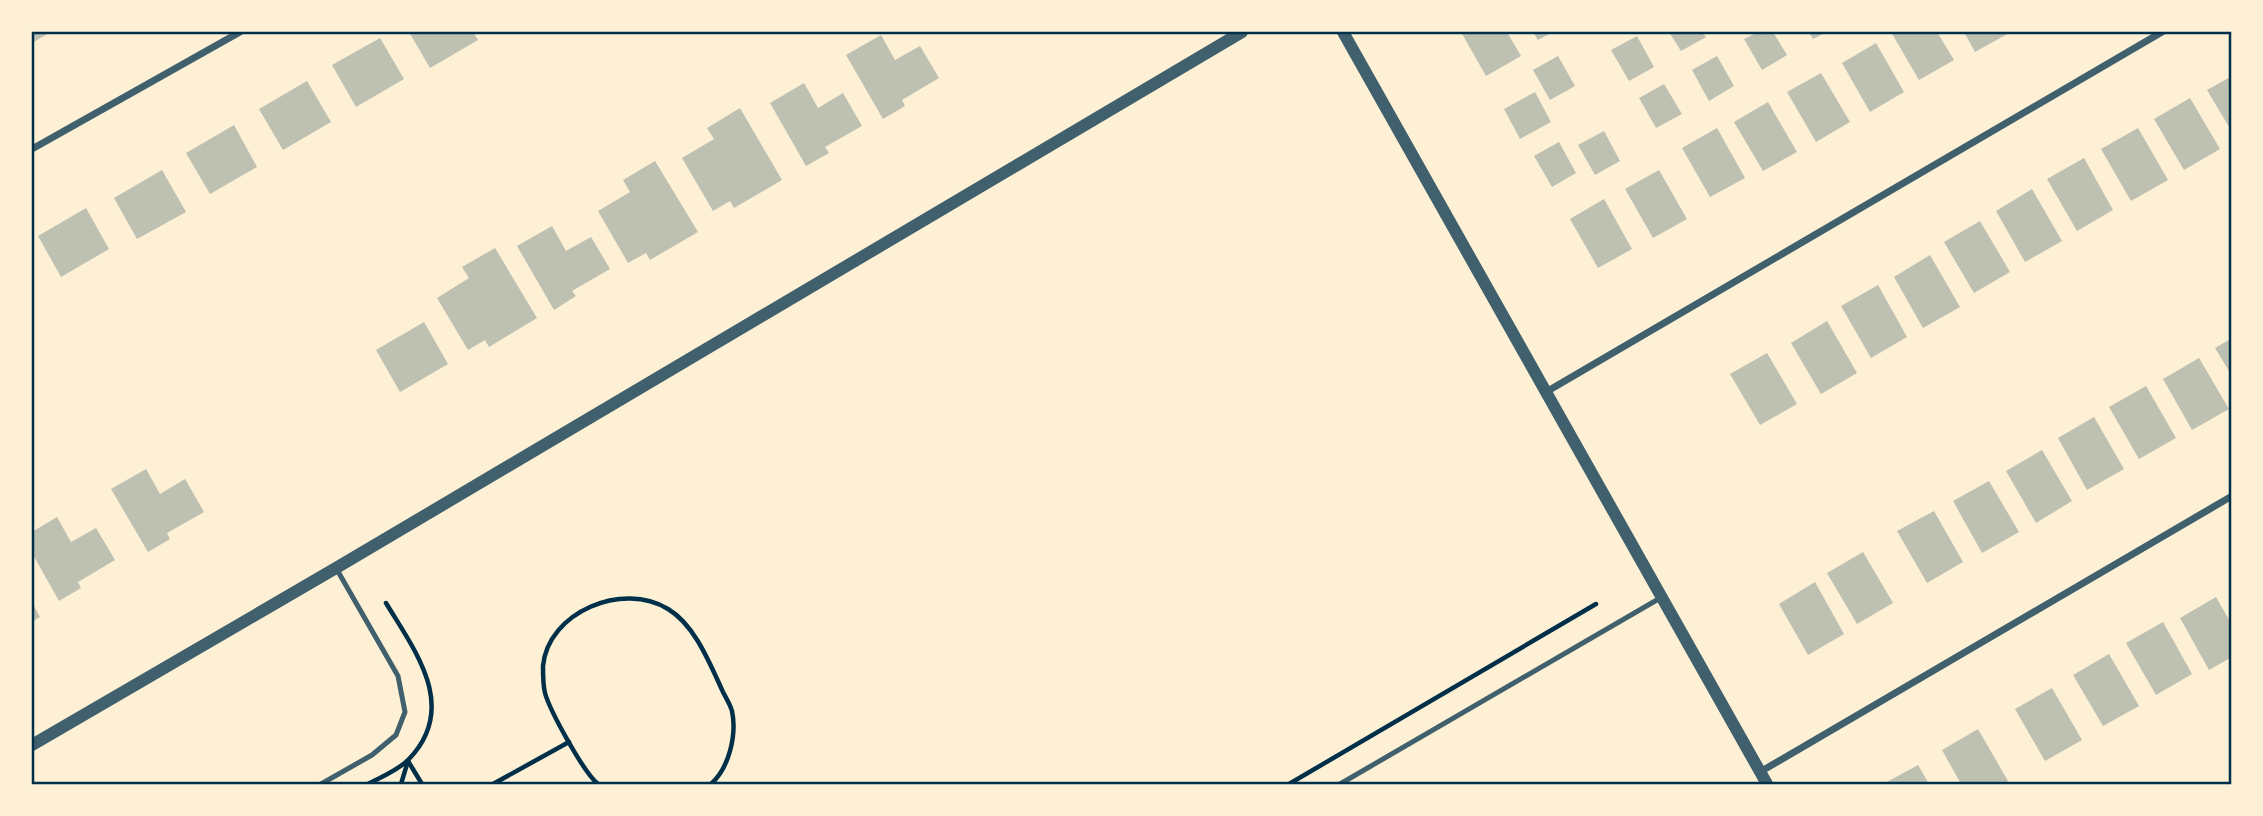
<svg xmlns="http://www.w3.org/2000/svg" width="2263" height="816" font-family="Barlow,sans-serif">
<rect width="100%" height="100%" fill="#fdf0d5"/>
<g fill="#bec0b2">
<polygon points="32,32 51,32 32,43"/>
<polygon points="409,32 473,32 478,40 430,68"/>
<polygon points="1461,32 1507,32 1521,56 1486,76"/>
<polygon points="1533,32 1553,32 1538,40"/>
<polygon points="1669,32 1702,32 1706,37 1681,51"/>
<polygon points="1758,32 1773,32 1787,55 1762,70 1744,39"/>
<polygon points="1809,32 1827,32 1813,39"/>
<polygon points="1891,32 1937,32 1954,60 1919,80"/>
<polygon points="1964,32 2011,32 1975,52"/>
<polygon points="881,35 895,60 920,46 939,78 902,100 905,106 883,119 846,55"/>
<polygon points="1637,36 1654,67 1629,81 1611,50"/>
<polygon points="380,38 404,79 356,107 332,65"/>
<polygon points="1876,43 1904,92 1870,112 1842,63"/>
<polygon points="1558,56 1575,86 1550,100 1533,70"/>
<polygon points="1717,56 1734,86 1709,101 1692,70"/>
<polygon points="1821,73 1850,122 1816,142 1787,92"/>
<polygon points="2232,76 2232,132 2207,90"/>
<polygon points="307,81 331,122 283,150 259,109"/>
<polygon points="804,83 818,108 843,93 862,126 825,147 829,153 806,166 770,103"/>
<polygon points="1664,84 1682,114 1656,128 1639,98"/>
<polygon points="1535,92 1551,122 1520,139 1504,109"/>
<polygon points="2190,98 2220,149 2184,170 2154,119"/>
<polygon points="1768,102 1797,152 1763,171 1734,122"/>
<polygon points="740,108 782,180 734,208 730,201 713,211 682,158 714,139 707,128"/>
<polygon points="234,125 257,167 210,194 186,153"/>
<polygon points="1717,128 1745,178 1710,197 1682,148"/>
<polygon points="2138,128 2168,180 2131,201 2101,149"/>
<polygon points="1604,131 1620,161 1595,175 1578,145"/>
<polygon points="1559,142 1576,173 1552,187 1534,156"/>
<polygon points="2084,158 2113,210 2077,231 2047,179"/>
<polygon points="655,161 698,232 650,260 646,253 628,263 598,211 630,192 623,180"/>
<polygon points="162,170 186,212 137,239 114,198"/>
<polygon points="1659,170 1687,219 1653,238 1625,189"/>
<polygon points="2032,189 2062,241 2025,262 1996,211"/>
<polygon points="1604,199 1632,249 1598,268 1570,219"/>
<polygon points="86,208 109,249 61,277 38,236"/>
<polygon points="1980,221 2010,272 1974,293 1944,242"/>
<polygon points="552,226 566,251 591,237 610,269 572,291 576,296 554,310 517,246"/>
<polygon points="495,248 537,318 489,347 485,340 468,350 437,298 469,278 462,267"/>
<polygon points="1930,255 1960,307 1923,328 1894,277"/>
<polygon points="1878,285 1907,337 1871,358 1841,306"/>
<polygon points="1827,321 1857,373 1821,394 1791,343"/>
<polygon points="424,322 448,364 400,392 376,350"/>
<polygon points="2232,338 2232,376 2215,348"/>
<polygon points="1767,353 1797,404 1760,425 1730,374"/>
<polygon points="2199,358 2229,409 2192,430 2163,379"/>
<polygon points="2146,386 2176,438 2139,459 2109,407"/>
<polygon points="2094,417 2124,469 2087,490 2058,438"/>
<polygon points="2042,450 2072,501 2036,523 2006,471"/>
<polygon points="146,469 160,494 185,479 204,512 167,533 170,539 148,552 111,489"/>
<polygon points="1989,481 2019,532 1982,553 1953,501"/>
<polygon points="1934,511 1963,562 1927,583 1897,531"/>
<polygon points="57,517 71,542 96,528 115,560 78,582 81,588 59,601 32,553 32,532"/>
<polygon points="1863,552 1893,603 1857,624 1827,573"/>
<polygon points="1815,582 1844,634 1808,655 1779,604"/>
<polygon points="2216,597 2232,625 2232,657 2209,670 2180,618"/>
<polygon points="32,602 40,617 32,622"/>
<polygon points="2163,622 2192,674 2156,695 2126,643"/>
<polygon points="2109,654 2139,706 2103,726 2073,675"/>
<polygon points="2052,688 2082,740 2045,761 2015,709"/>
<polygon points="1978,729 2008,781 2002,784 1961,784 1942,750"/>
<polygon points="1918,765 1929,784 1883,784"/>
</g>
<g fill="none" stroke-linecap="round" stroke-linejoin="round">
<g stroke="#003049" stroke-width="4.5">
<polyline points="408,761 422,784"/>
<path d="M368,784C381,777 399,770 409,759C459,707 415,651 386,603"/>
<polyline points="401,784 408,761"/>
<polyline points="493,784 569,742"/>
<path d="M598,784C584,773 550,711 545,693C543,686 543,674 543,666C548,612 623,581 668,609C695,625 710,664 723,692C726,698 730,704 732,711C737,735 729,768 711,784"/>
<polyline points="1289,784 1596,604"/>
</g>
<g stroke="#3f606c" stroke-width="5">
<polyline points="321,784 372,755 396,735 405,712 398,676 336,568"/>
<polyline points="1340,784 1662,597"/>
</g>
<g stroke="#3f606c" stroke-width="7">
<polyline points="32,149 240,32"/>
<polyline points="1546,392 2162,32"/>
<polyline points="1760,772 2232,496"/>
</g>
<g stroke="#3f606c" stroke-width="12">
<polyline points="1343,32 1767,784"/>
<polyline points="32,745 336,568 1242,32"/>
</g>
</g>
<rect width="2263" height="816" fill="none" stroke="#fdf0d5" stroke-width="66"/>
<rect x="33" y="33" width="2197" height="750" fill="none" stroke="#003049" stroke-width="2.5"/>
</svg>
